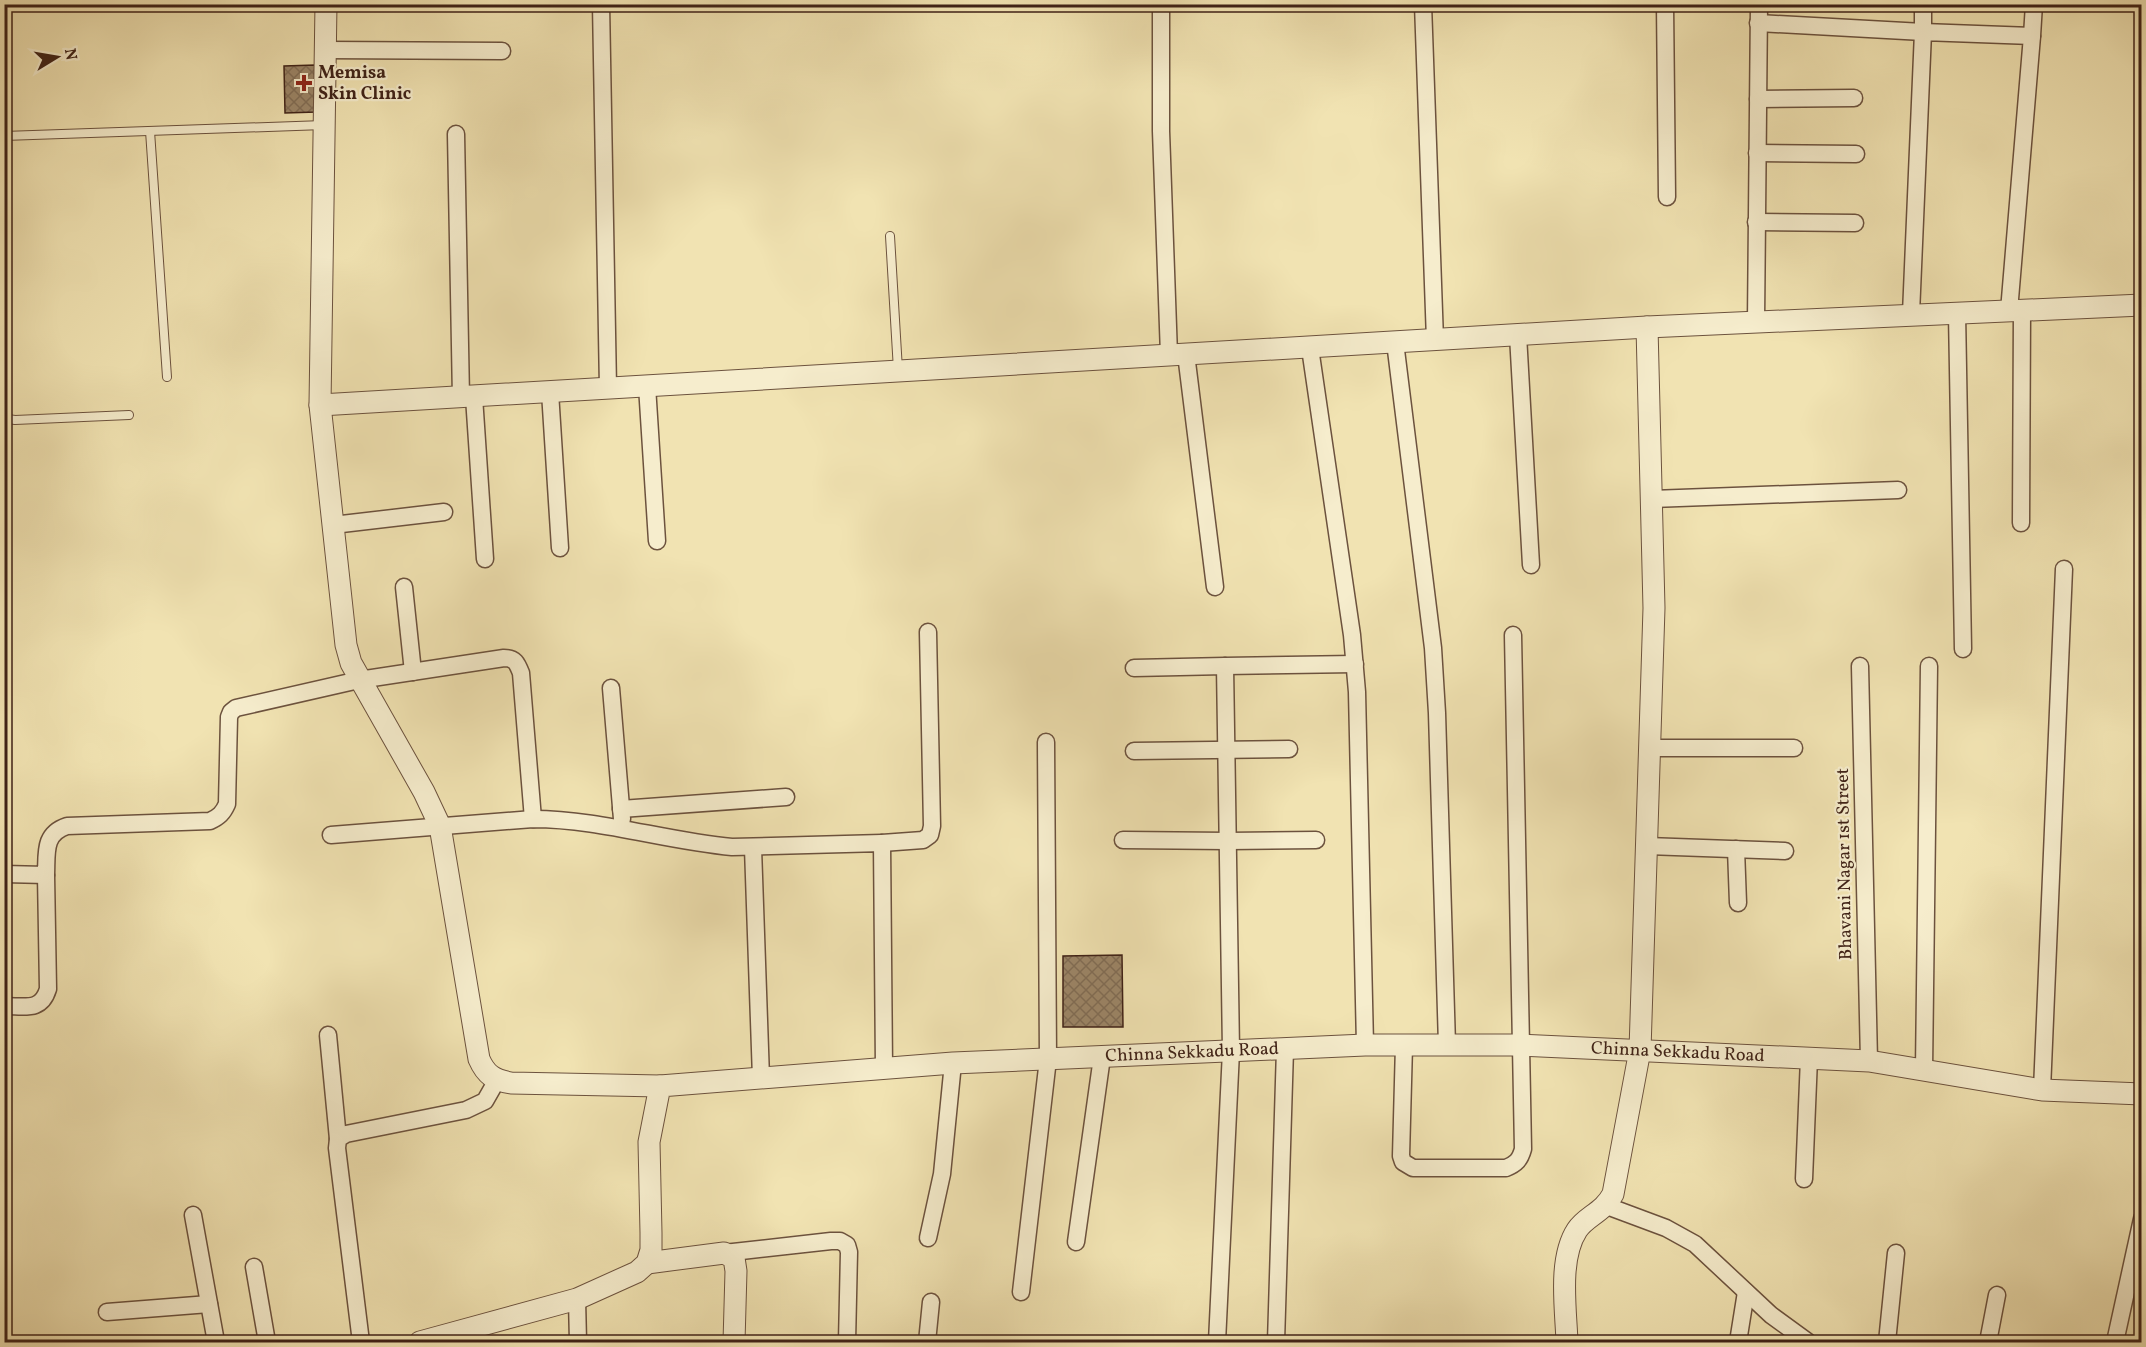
<svg xmlns="http://www.w3.org/2000/svg" width="2146" height="1347" font-family="Vollkorn,serif">
<defs>
<pattern id="building-cross-hatch" width="8" height="8" patternUnits="userSpaceOnUse" patternTransform="scale(1.5)"><rect width="8" height="8" fill="#9c8668"/><path d="M0 0l8 8M0 8l8-8" fill="none" stroke="#816d55"/></pattern>
</defs>
<rect width="100%" height="100%" fill="#f1e3b2"/>
<filter id="stains"><feTurbulence type="fractalNoise" baseFrequency=".00333" numOctaves="4"/><feColorMatrix values="0 0 0 0 .2 0 0 0 0 .09 0 0 0 0 .02 0 0 0 .5 -.17"/></filter>
<radialGradient id="worn" r=".72"><stop offset=".6" stop-color="#630" stop-opacity="0"/><stop offset="1" stop-color="#630" stop-opacity=".3"/></radialGradient>
<g fill="url(#building-cross-hatch)" stroke="#3f2217" stroke-width="1.5">
<polygon points="315,65 316,112 285,113 284,66"/>
<polygon points="1122,955 1123,1027 1063,1027 1063,956"/>
</g>
<g fill="none" stroke-linecap="round" stroke-linejoin="round">
<defs>
<g id="service">
<polyline points="150,131 167,377"/>
<polyline points="4,136 324,125"/>
<polyline points="890,236 898,370"/>
<polyline points="4,415 8,419 15,420 129,415"/>
</g>
<g id="minor">
<polyline points="601,4 608,388"/>
<polyline points="1161,4 1161,131 1169,355"/>
<polyline points="1423,4 1435,340"/>
<polyline points="1665,4 1667,197"/>
<polyline points="1758,23 1923,32 1923,4"/>
<polyline points="2032,36 2034,4"/>
<polyline points="325,50 502,51"/>
<polyline points="1758,99 1854,98"/>
<polyline points="456,134 461,398"/>
<polyline points="1757,153 1856,154"/>
<polyline points="1756,222 1855,223"/>
<polyline points="1957,313 1963,649"/>
<polyline points="1911,314 1923,32 2032,36 2009,311"/>
<polyline points="1756,322 1759,4"/>
<polyline points="1518,335 1531,565"/>
<polyline points="1395,342 1433,648 1437,713 1447,1045"/>
<polyline points="1310,348 1352,635 1357,692 1365,1045"/>
<polyline points="1186,354 1215,587"/>
<polyline points="647,386 657,541"/>
<polyline points="550,392 560,548"/>
<polyline points="474,397 485,559"/>
<polyline points="1652,499 1898,490"/>
<polyline points="2021,523 2022,310"/>
<polyline points="333,525 444,512"/>
<polyline points="404,587 413,672"/>
<polyline points="1225,666 1355,664"/>
<polyline points="1860,666 1869,1061"/>
<polyline points="1134,668 1225,666 1231,1051 1217,1342"/>
<polyline points="611,688 622,819"/>
<polyline points="1651,748 1794,748"/>
<polyline points="1134,751 1289,749"/>
<polyline points="621,809 786,797"/>
<path d="M331,835L533,819C600,819 665,841 732,847L882,843L884,1068"/>
<polyline points="1123,840 1228,841 1316,840"/>
<polyline points="882,843 923,840 930,835 932,826 928,632"/>
<polyline points="1647,846 1785,851"/>
<polyline points="753,848 761,1078"/>
<polyline points="1736,849 1738,903"/>
<path d="M4,874L46,875C47,853 43,834 67,826L210,821C219,817 223,813 227,804L229,717L231,712L236,708L359,680L504,658C515,658 517,663 521,673L533,819"/>
<path d="M4,1006C25,1006 41,1012 48,989L46,875"/>
<polyline points="328,1035 338,1139"/>
<path d="M1404,1045L1401,1156L1403,1162L1413,1168H1506C1516,1164 1520,1160 1523,1149L1513,635"/>
<polyline points="1924,1070 1929,666"/>
<polyline points="2042,1090 2064,569"/>
<polyline points="1804,1179 1809,1058"/>
<polyline points="1607,1206 1666,1228 1695,1244 1771,1315 1808,1342"/>
<polyline points="193,1215 216,1342"/>
<polyline points="928,1238 942,1174 953,1063"/>
<polyline points="1076,1242 1102,1057"/>
<polyline points="724,1253 831,1241 840,1241 847,1245 849,1252 847,1342"/>
<polyline points="254,1267 267,1342"/>
<polyline points="1021,1292 1048,1059 1046,742"/>
<polyline points="577,1299 578,1342"/>
<polyline points="107,1312 209,1304"/>
<polyline points="361,1342 337,1148 338,1139 346,1134 466,1110 485,1101 497,1080"/>
<polyline points="927,1342 931,1302"/>
<polyline points="1276,1342 1285,1049"/>
<polyline points="1738,1342 1746,1292"/>
<polyline points="1887,1342 1896,1253"/>
<polyline points="1988,1342 1997,1295"/>
<polyline points="2115,1342 2142,1219"/>
</g>
<g id="tertiary">
<path d="M326,4L320,405L346,645L351,663L424,792L440,826L479,1059C486,1075 494,1080 511,1083L660,1086"/>
<polyline points="320,405 1647,327 2142,305"/>
<polyline points="647,1263 724,1253 734,1258 736,1271 734,1342"/>
<path id="s1" d="M420,1342L577,1299L637,1272L647,1263L651,1250V1233L649,1142L660,1086L953,1063L1365,1045H1520L1869,1061L2042,1090L2142,1094"/>
<path d="M1567,1342C1566,1310 1558,1259 1577,1230C1586,1216 1603,1213 1613,1194L1640,1050L1654,608L1647,327"/>
</g>
</defs>
<use href="#service" stroke="#6c523e" stroke-width="10"/>
<use href="#minor" stroke="#6c523e" stroke-width="19"/>
<use href="#tertiary" stroke="#6c523e" stroke-width="23"/>
<use href="#service" stroke="#f6edcd" stroke-width="8"/>
<use href="#minor" stroke="#f6edcd" stroke-width="16"/>
<use href="#tertiary" stroke="#f6edcd" stroke-width="21"/>
</g>
<path fill="#8f2418" stroke="#f6edcd" stroke-width="2" d="M301 74h6v6h6v6h-6v6h-6v-6h-6v-6h6z"/>
<g text-anchor="middle" dominant-baseline="central" stroke-width="4.5" stroke-linejoin="round" paint-order="stroke">
<g font-size="18" font-weight="bold" fill="#3f2217" stroke="#f6edcd" text-anchor="start">
<text x="318" y="73">Memisa<tspan x="318" dy="21">Skin Clinic</tspan></text>
</g>
<g font-size="18" fill="#3f2217" stroke="#f6edcd">
<text transform="translate(1845 864) rotate(-91)">Bhavani Nagar 1st Street</text>
<text stroke="none"><textPath href="#s1" startOffset="1440">Chinna Sekkadu Road</textPath></text>
<text stroke="none"><textPath href="#s1" startOffset="954">Chinna Sekkadu Road</textPath></text>
</g>
</g>
<rect width="2146" height="1347" fill="none" stroke="#f1e3b2" stroke-width="24"/>
<rect x="6" y="6" width="2134" height="1335" fill="none" stroke="#3f2217" stroke-width="3"/>
<rect x="12" y="12" width="2122" height="1323" fill="none" stroke="#3f2217" stroke-width="1.5"/>
<g transform="translate(57 57) rotate(79)" stroke="#f6edcd" stroke-width="4.5" paint-order="stroke">
<path d="M0-4.5L10 22L0 15L-10 22Z" fill="#3f2217"/>
<text y="-9" font-size="16" font-weight="bold" text-anchor="middle" fill="#3f2217">N</text>
</g>
<rect width="100%" height="100%" filter="url(#stains)"/>
<rect width="100%" height="100%" fill="url(#worn)"/>
</svg>
